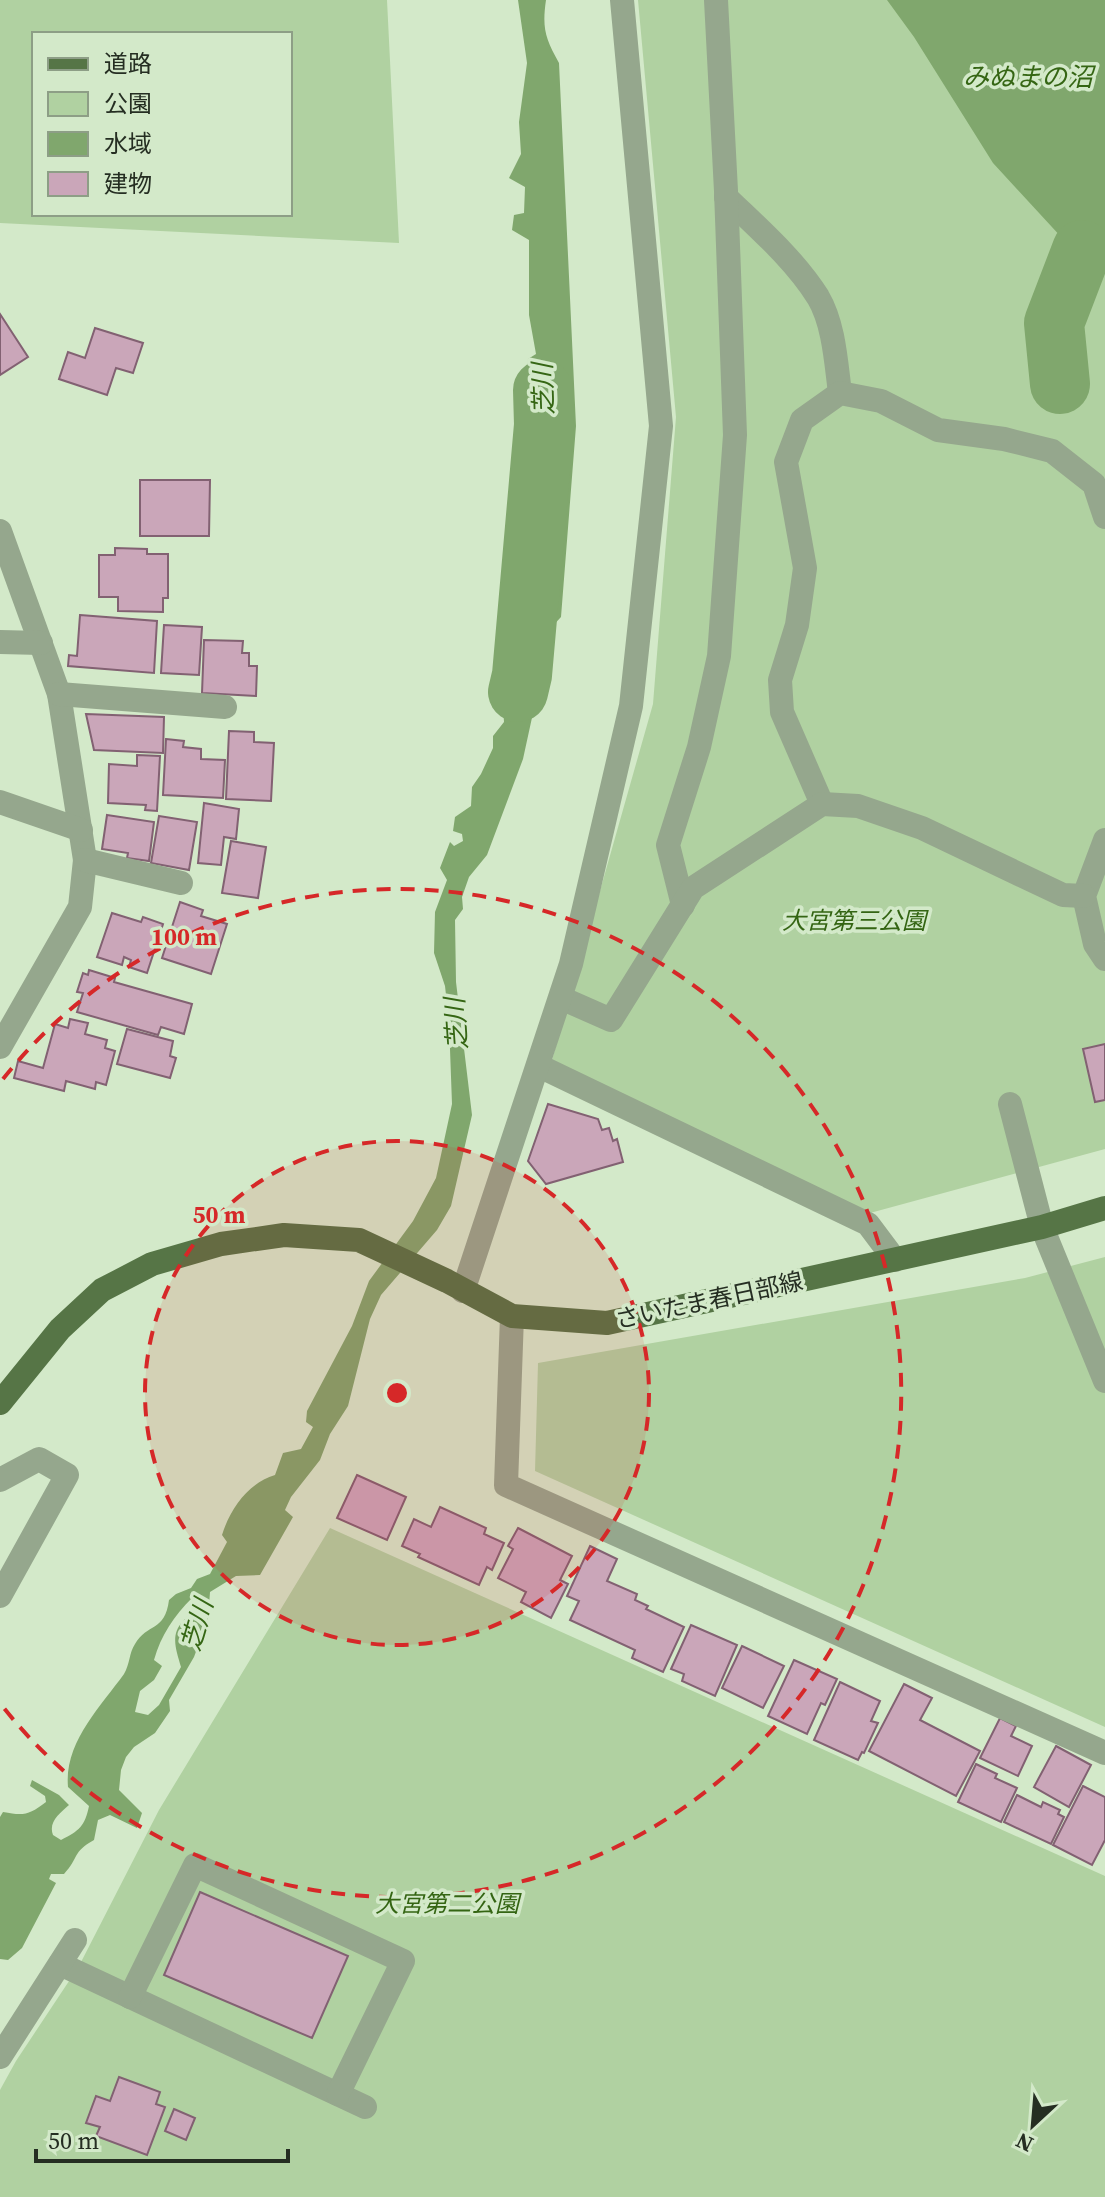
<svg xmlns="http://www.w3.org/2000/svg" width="1105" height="2197" font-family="'Source Serif 4','Noto Sans JP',serif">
<rect width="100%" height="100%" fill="#d3e9c9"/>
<g fill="#b0d1a1" fill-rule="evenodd">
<path d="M0,0H387L399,243L0,223ZM34,34H290V214H34Z"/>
<polygon points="638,0 1105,0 1105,1149 870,1213 552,1060 653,704 676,417"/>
<polygon points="1105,1257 1105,1727 535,1471 538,1363 1025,1278"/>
<polygon points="330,1528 1105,1876 1105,2197 0,2197 0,2090 16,2061 79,1966 159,1810"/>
</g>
<g fill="#80a76d" fill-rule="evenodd">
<path d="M518,0H546C542,28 545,38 559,63L576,426L561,617L549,630L538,672V690L523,759L487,855L469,877L462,897L463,909L455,920L456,982L472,1115L451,1206L437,1230L381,1295L370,1319L348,1406L330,1434L320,1460L291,1497L285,1510L293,1517L260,1575L236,1576L210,1592L208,1619L194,1657L169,1700L170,1711L155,1733L134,1747L126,1757L121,1770L119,1790L142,1813L137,1828L110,1815L98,1820L94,1840C72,1852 79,1858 64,1874H51L49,1879L56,1883L22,1948L8,1960L0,1959V1817L3,1812C24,1816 29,1815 46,1802L45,1796L30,1786L32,1780L59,1795L69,1805C60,1813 48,1822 53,1835L61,1840C79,1831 85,1826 89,1806L68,1787C64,1743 100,1707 124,1674C130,1664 129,1653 135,1644C147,1623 165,1632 169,1600L176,1594L191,1588L197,1579L210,1574L227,1542L222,1535C230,1509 248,1483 275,1475L283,1453L301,1449L313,1427L306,1422L307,1411L352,1326L369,1281L413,1221L436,1178L452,1104L449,1022L445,986L434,953L435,912L447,880L440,868L450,842L454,846L463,841L462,834L453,831L455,817L471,806L472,787L481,774L493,748V736L504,722L503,706L509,682L516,677L517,670L510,660L512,649L520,635L525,615L538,604L539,577L528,572L542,507L538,404L529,400L535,380L527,371L528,359L536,354L529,315V240L512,230L514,215L524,213L525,187L509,178L521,154L519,122L527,63ZM192,1598L198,1599L199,1608C191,1611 189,1615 183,1621C170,1635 176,1649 181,1667L159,1705L148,1715L135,1712L140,1691L154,1680L162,1666L154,1660C161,1635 174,1616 192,1598Z"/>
<polygon points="887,0 1105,0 1105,263 1063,239 993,163 914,37"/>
</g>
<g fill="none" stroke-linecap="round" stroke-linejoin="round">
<g stroke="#80a76d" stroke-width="60">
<polyline points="1060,384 1054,323 1082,250"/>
<polyline points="518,692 522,675 544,425 543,390"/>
</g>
</g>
<g fill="#caa6b9" stroke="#826172" stroke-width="2">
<polygon points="0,314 28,357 0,375"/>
<polygon points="95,328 143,343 133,373 116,368 107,395 59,379 68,352 85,358"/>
<polygon points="140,480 210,480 209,536 140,536"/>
<polygon points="115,548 147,549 147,554 168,554 168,598 163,598 163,612 118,611 118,597 99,597 99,555 115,555"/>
<polygon points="80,615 157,621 154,673 68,666 69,655 77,656"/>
<polygon points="164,625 202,627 199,675 161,673"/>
<polygon points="204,640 243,641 242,653 249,653 249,666 257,666 256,696 202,693"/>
<polygon points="86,714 164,717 163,753 94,750"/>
<polygon points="229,731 254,732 254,742 274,743 271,801 226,799"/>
<polygon points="166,739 184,741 183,747 201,749 201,759 225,760 223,798 163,795"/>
<polygon points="137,755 160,756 157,811 145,810 146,805 108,803 109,764 137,766"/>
<polygon points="204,803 239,809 236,839 224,837 221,865 198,863"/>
<polygon points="107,815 154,822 149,861 127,858 128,853 102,849"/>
<polygon points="159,816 197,822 189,870 151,863"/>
<polygon points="231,841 266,847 258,898 222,893"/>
<polygon points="180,902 203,910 201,916 227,924 211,974 162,958"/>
<polygon points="112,913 141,922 143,917 163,924 147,973 129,967 131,960 124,957 122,965 97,957"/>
<polygon points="89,970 115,978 114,982 192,1004 184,1034 161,1027 158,1035 77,1012 83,993 77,992 83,973 88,975"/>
<polygon points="70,1019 88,1023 85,1034 107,1040 105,1048 115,1051 106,1085 96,1082 95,1089 66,1081 64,1091 14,1078 18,1061 43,1068 55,1024 68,1028"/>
<polygon points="127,1029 173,1041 170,1056 176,1058 170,1078 117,1064"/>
<polygon points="1105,1044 1105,1100 1095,1102 1083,1049"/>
<polygon points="548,1104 598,1119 602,1130 609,1128 613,1141 617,1139 623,1162 546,1184 528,1161"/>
<polygon points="357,1475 406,1497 387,1540 337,1518"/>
<polygon points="440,1507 486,1528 484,1534 504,1543 492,1570 487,1567 479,1585 418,1557 420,1554 402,1546 414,1519 431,1527"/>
<polygon points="518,1528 572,1556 560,1580 568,1584 551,1618 521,1602 526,1592 498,1578 513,1549 508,1546"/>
<polygon points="590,1546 617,1559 607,1581 637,1594 635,1600 648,1606 646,1609 684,1627 663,1672 632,1658 635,1650 570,1620 579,1601 567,1596"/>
<polygon points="691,1625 737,1645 715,1696 682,1681 684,1674 671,1669"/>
<polygon points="742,1646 784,1666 763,1708 722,1688"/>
<polygon points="794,1660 837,1679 825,1705 821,1703 807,1734 768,1716"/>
<polygon points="840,1682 880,1701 871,1721 878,1723 864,1753 862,1752 858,1760 814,1740"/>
<polygon points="904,1684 932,1698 920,1720 980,1751 956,1796 869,1751"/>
<polygon points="1000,1718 1016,1726 1011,1736 1032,1746 1018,1776 980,1758"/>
<polygon points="1056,1746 1091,1765 1069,1807 1034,1787"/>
<polygon points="976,1764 997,1774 995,1778 1017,1788 1001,1822 958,1802"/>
<polygon points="1083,1786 1105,1797 1105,1840 1092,1865 1053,1845"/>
<polygon points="1017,1795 1041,1807 1043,1802 1060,1810 1058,1814 1064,1817 1051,1844 1004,1822"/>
<polygon points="200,1892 348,1956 312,2038 164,1975"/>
<polygon points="119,2077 160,2092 156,2104 165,2107 147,2155 96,2136 100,2127 86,2123 96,2096 110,2101"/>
<polygon points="174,2109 195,2118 186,2140 165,2131"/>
</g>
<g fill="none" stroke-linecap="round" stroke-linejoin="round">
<g stroke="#95a78d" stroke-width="24">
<path d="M726,197C758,228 794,259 818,297C834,324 836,362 840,393"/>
<polyline points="0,531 59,694 85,860 80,907 0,1047"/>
<polyline points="0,642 41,643"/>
<polyline points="59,694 225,707"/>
<polyline points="0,802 81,830"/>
<polyline points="822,804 782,712 780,680 797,625 805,568 786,462 802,420 840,393 881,401 938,430 1004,439 1052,451 1094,484 1105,517"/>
<polyline points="1105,840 1084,896 1095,944 1105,959"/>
<polyline points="85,860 181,883"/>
<polyline points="683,905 668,845 699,747 719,656 735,435 726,191 716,0"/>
<polyline points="561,998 611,1020 693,888 822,804 858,806 922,828 1063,895 1084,896"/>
<polyline points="539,1066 868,1224 895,1260"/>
<polyline points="1010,1104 1042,1227 1105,1381"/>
<polyline points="463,1291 571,964 631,706 661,426 622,0"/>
<polyline points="512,1316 506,1485 1105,1753"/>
<polyline points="0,1480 39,1459 67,1475 0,1596"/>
<polyline points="60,1964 365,2107"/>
<polyline points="130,1997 195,1865 403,1961 338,2094"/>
<polyline points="0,2057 75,1940"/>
</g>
<polyline stroke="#567546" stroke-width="24" points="0,1403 60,1329 102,1290 152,1264 221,1244 284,1235 359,1240 447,1281 512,1316 607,1323 1042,1227 1105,1208"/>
</g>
<circle cx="397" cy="1393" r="252" fill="#d62828" fill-opacity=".12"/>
<g fill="none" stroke="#d62828" stroke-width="4" stroke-dasharray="14 10">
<circle cx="397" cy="1393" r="252"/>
<path d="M3 1079A504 504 0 1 1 3 1707"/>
</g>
<g text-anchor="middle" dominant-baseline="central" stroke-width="7" stroke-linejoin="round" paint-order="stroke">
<g font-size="24" font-style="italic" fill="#346513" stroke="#d3e9c9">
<text x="854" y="920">大宮第三公園</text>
<text x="447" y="1903">大宮第二公園</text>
</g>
<g font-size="24" fill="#252e22" stroke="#d3e9c9">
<text transform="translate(709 1300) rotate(-12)">さいたま春日部線</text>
</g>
<g font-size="26" font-style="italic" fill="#356614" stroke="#d3e9c9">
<text x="1028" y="77">みぬまの沼</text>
<text transform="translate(543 389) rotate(-92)">芝川</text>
<text transform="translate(456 1024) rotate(-94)">芝川</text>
<text transform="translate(197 1625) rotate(-74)">芝川</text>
</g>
</g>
<circle cx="397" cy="1393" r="12" fill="#d62828" stroke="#d3e9c9" stroke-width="4"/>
<g font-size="24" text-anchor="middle" font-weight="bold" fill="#d62828" stroke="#d3e9c9" stroke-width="7" stroke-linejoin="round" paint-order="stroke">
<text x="184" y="945">100 m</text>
<text x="219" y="1223">50 m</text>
</g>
<rect x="32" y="32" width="260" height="184" fill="#d3e9c9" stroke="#8d9e86" stroke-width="2"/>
<rect x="48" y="58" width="40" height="12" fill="#567546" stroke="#8d9e86" stroke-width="2"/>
<text x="104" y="72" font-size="24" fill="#252e22">道路</text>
<rect x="48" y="92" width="40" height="24" fill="#b0d1a1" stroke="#8d9e86" stroke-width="2"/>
<text x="104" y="112" font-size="24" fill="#252e22">公園</text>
<rect x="48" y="132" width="40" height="24" fill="#80a76d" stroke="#8d9e86" stroke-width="2"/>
<text x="104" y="152" font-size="24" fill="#252e22">水域</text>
<rect x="48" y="172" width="40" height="24" fill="#caa6b9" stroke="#8d9e86" stroke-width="2"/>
<text x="104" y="192" font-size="24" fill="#252e22">建物</text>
<g transform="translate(1033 2125) rotate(206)" stroke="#d3e9c9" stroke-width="6" paint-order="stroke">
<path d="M0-6L14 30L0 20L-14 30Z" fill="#252e22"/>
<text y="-12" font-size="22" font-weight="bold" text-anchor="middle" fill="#252e22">N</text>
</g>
<path d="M36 2149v12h252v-12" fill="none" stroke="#252e22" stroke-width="4"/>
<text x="48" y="2149" font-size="24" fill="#252e22" stroke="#d3e9c9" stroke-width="6" paint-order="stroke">50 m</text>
</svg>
